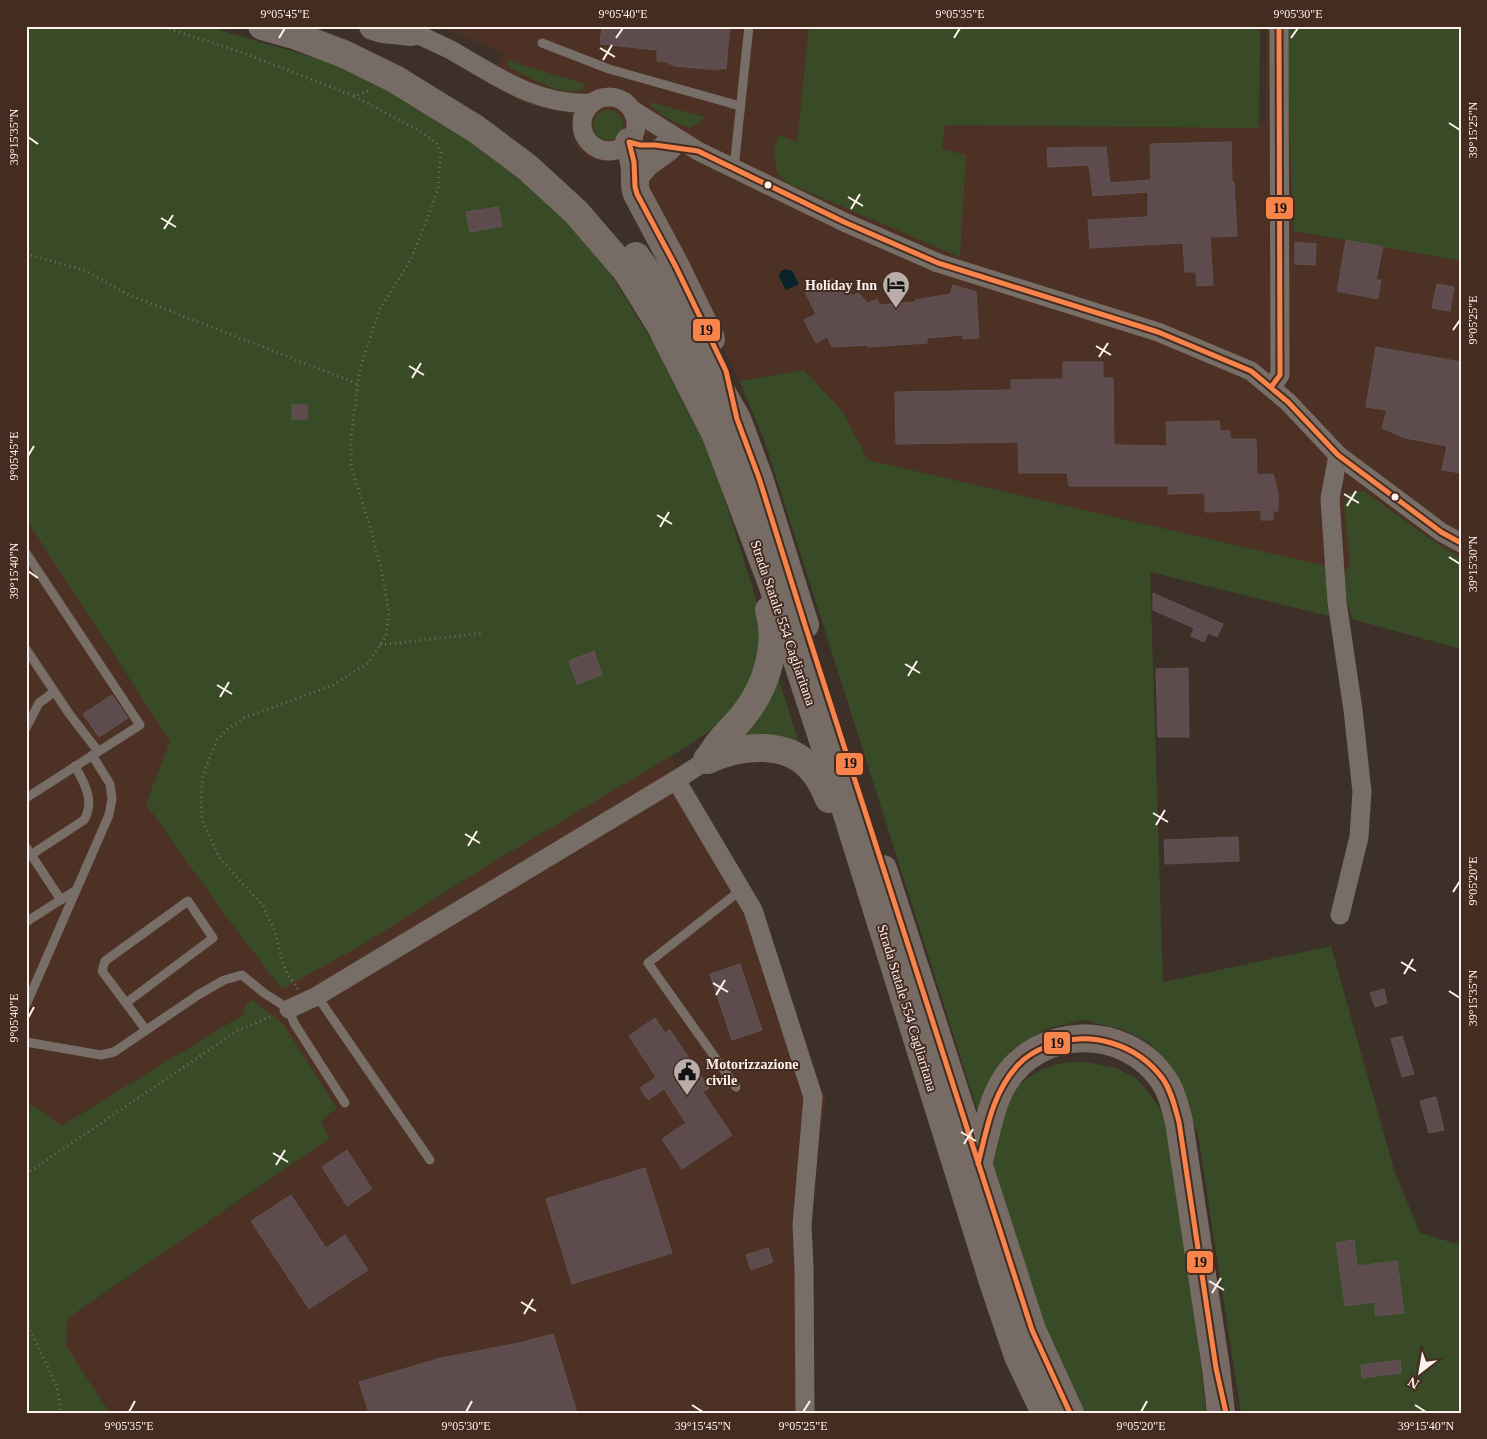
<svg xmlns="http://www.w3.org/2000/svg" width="1487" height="1439" font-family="'Times New Roman',serif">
<rect width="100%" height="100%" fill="#3d3029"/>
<g fill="#4e3125">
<polygon points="441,26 809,26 797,143 778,136 774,152 942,149 945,125 1121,127 1265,122 1267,26 1287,26 1294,231 1461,261 1461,558 1429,538 1364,491 1349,546 1350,565 1344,573 1325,566 868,460 843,412 804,370 739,381 678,249 624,161 599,161 585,157 578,149 572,133 572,115 525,103 489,84 504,54"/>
<polygon points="26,519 170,741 146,804 407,917 485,867 670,756 746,878 766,919 826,1101 818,1142 810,1216 808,1413 110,1413 66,1346 68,1318 329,1139 321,1120 245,1006 244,1014 61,1126 42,1111 26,1102"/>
</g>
<g fill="#394a26">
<polygon points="26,26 206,26 357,70 500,156 596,250 666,364 705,437 763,621 764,643 747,690 722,722 688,746 485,867 360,946 282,989 225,915 146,804 170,741 26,519"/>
<polygon points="809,26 1260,26 1259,128 945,125 942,149 966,155 960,257 785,182 777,172 774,152 778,135 797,142"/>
<polygon points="1287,26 1461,26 1461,261 1294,231 1288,98"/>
<path d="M509,61L585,84L582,90C558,96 531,78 510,68L506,62Z"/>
<path d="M651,102L704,117L700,122L691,128C678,125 661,115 651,106Z"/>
<circle cx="608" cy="125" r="15"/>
<polygon points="804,370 843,412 868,460 1326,566 1329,616 1150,572 1163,982 1331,946 1394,1170 1420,1233 1454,1243 1461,1243 1461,1413 1241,1413 1198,1135 1174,1074 1150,1043 1124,1030 1084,1020 1046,1029 1010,1051 991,1084 978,1112 764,439 739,381"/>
<polygon points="1364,491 1429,538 1461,558 1461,649 1352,619 1346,598 1344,573 1350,565 1344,505 1346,498 1352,492"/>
<polygon points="775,667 802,753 748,745 740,728"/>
<polygon points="252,1000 283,1024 337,1108 321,1120 329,1139 68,1318 66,1346 110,1413 26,1413 26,1102 42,1111 61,1126 244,1014 245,1006"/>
<polygon points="1067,1062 1086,1062 1119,1069 1138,1080 1158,1105 1171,1134 1194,1302 1206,1413 1079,1413 1051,1350 992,1163 1009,1097 1021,1083 1042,1069"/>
</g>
<polygon fill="#082229" points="786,269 789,271 792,270 799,284 786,290 779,277 781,271"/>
<g fill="#5d4b4d" stroke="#5f5453">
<polygon points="602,26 730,26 726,69 719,68 719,70 673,66 673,64 668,64 668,62 657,61 657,50 600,44"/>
<polygon points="1231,142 1232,182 1234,182 1237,236 1210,237 1213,285 1197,286 1196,272 1185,272 1183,243 1090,248 1088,220 1148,217 1148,192 1093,196 1089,165 1048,167 1047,148 1106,147 1110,183 1151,180 1150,144"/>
<polygon points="498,207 502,226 470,232 466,212"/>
<polygon points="1346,240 1383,247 1376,280 1381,280 1378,299 1337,291"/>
<polygon points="1295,242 1316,244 1315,265 1295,264"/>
<polygon points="832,278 846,292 849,291 852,296 858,293 868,303 877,299 880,305 916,302 915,300 950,294 953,285 976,292 979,338 963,339 963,335 927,338 927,343 867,347 867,345 832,347 827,337 816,343 804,320 816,314 805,292"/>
<polygon points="1437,284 1454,287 1450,311 1432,308"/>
<polygon points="1376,347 1461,362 1461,473 1442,470 1447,446 1405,438 1382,428 1387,410 1366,407"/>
<polygon points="1063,362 1103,362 1103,378 1113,378 1114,445 1167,446 1166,422 1219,421 1220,431 1230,431 1230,439 1256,439 1257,475 1273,474 1278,493 1278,511 1273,511 1273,520 1261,520 1261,510 1205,512 1205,493 1168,494 1168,486 1069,486 1067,473 1019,473 1018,442 896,444 895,392 1011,390 1011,380 1063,379"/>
<rect x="292" y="405" width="15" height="14"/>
<polygon points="1153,593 1223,624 1217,637 1208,633 1204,642 1191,636 1194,628 1153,610"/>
<polygon points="594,651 602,675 577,684 569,661"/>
<polygon points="1188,668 1189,737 1158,737 1156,669"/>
<polygon points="112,695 128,718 99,737 83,714"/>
<polygon points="1238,837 1239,861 1165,864 1164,840"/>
<polygon points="740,964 762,1030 732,1040 710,974"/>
<polygon points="1384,989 1387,1003 1375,1007 1370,993"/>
<polygon points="655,1018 665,1033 670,1030 709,1088 703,1092 732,1135 682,1169 662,1139 686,1123 664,1089 648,1100 640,1088 656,1077 629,1036"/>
<polygon points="1402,1036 1414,1074 1402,1077 1391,1039"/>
<polygon points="1436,1097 1444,1130 1429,1133 1420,1101"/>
<polygon points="347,1150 372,1189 347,1206 322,1167"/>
<polygon points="645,1168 672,1253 572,1284 546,1199"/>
<polygon points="291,1195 326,1248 345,1235 368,1270 309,1309 251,1221"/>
<polygon points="1354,1240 1357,1266 1397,1261 1404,1313 1376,1316 1374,1302 1345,1306 1336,1243"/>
<polygon points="768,1248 773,1262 751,1270 746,1255"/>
<polygon points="553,1334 577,1413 369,1413 359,1382 441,1358 519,1343"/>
<polygon points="1400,1360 1401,1373 1362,1378 1361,1365"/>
</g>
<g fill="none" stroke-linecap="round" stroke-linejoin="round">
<g stroke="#756d66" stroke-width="3" stroke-dasharray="1 4" stroke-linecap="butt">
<polyline points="160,26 241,52 354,96 371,90"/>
<polyline points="26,254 84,270 129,295 358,384"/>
<polyline points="380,645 484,633"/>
<polyline points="298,989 285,970 274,929 263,906 219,857 202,820 201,800 203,776 213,749 217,740 229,728 244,718 333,685 368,663 386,636 389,613 381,568 369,523 351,466 351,438 360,368 380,309 410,261 427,220 438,187 441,152 436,142 416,129 354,96"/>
<polyline points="26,1174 237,1031 274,1015"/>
<polyline points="26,1321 57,1387 61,1413"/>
</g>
<g stroke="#776f67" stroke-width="9">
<polyline points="542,43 609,69 740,106"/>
<polyline points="734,168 749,26"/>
<polyline points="26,553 140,725 26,798"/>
<polyline points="26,649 70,715 98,751"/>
<polyline points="26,728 39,703 54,692"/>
<polyline points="26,847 61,900"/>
<path d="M26,858L84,820C95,801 85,784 75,766"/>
<polyline points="26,922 76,890"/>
<polyline points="317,996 430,1160"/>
<polyline points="126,1003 213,938 188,901 105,961 102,971 146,1030"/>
<polyline points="26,1005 109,815 112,799 110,784 92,755"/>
<polyline points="26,1042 101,1055 114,1052 198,995 224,980 242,975 264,993 289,1009 294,1023 345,1103"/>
<polyline points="736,1087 648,963 741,890"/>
</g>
<g stroke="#776f67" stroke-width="19">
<path d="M403,27C418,35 435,42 451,50C496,76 537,106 591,103"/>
<circle cx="609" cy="124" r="27"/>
<polyline points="631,109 698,151 844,222 938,263 1158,332 1251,371 1288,402 1338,455 1441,532 1461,543"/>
<polyline points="1271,387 1280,375 1279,26"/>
<polyline points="1338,455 1330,499 1337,602 1353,710 1362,792 1359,837 1340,915"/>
<polyline points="707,760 676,780 753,910 813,1097 802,1225 804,1267 805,1413"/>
<polyline points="289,1009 317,996 676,780"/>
</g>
<g stroke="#776c65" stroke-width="28">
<polyline points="262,26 294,35 344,54 395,79 476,129 527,167 576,212 626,270 660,325 716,435 772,584 847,814 993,1282 1018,1356 1045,1413"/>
<polyline points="373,26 383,29 412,32"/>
<path d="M629,142C632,152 635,163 635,174C635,182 634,187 637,194L676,267L711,339"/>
<polyline points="635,176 645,164 668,147"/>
<polyline points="636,256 677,314 737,419 759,478 805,625"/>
<path d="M707,760C713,752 718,743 725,736C732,728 740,721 746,712C767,685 779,643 769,610"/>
<path d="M707,760C741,745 789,739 814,772C821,780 825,790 829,799"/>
<polyline points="883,869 1032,1330 1070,1413"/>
<path d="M978,1164C985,1140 990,1106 1003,1084C1037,1025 1124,1023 1163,1079C1172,1092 1175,1107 1179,1122L1216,1368L1221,1413"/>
</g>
<defs>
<g id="bus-1">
<polyline points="1271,387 1280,375 1279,26"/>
<path d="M978,1164C987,1129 992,1094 1017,1066C1025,1057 1037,1050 1048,1046C1090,1029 1137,1044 1163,1079C1172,1092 1175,1108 1179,1122L1216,1368L1226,1413"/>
<polyline points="1070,1413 1032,1330 805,625 759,478 737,419 726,371 676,267 637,194 635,187 634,162 629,142 640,145 655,145 698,151 844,222 938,263 1158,332 1251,371 1288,402 1338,455 1441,532 1461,543"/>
</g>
</defs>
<use href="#bus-1" stroke="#452c21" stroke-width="9"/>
<use href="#bus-1" stroke="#f8844c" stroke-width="5"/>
</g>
<path fill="none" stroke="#fdf2ee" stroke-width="2" d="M279,38L285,28M616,38L623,28M954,38L960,28M1291,38L1298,28M600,48L615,57M603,60L612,45M1449,123L1460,130M28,137L38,144M848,197L863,206M851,209L860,194M161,218L176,227M164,229L173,215M1453,330L1460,320M1096,346L1111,355M1099,357L1108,343M409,366L424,375M412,378L421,363M28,456L34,446M1344,494L1359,503M1347,506L1356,491M657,515L672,524M660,527L669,512M1449,557L1460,564M28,571L38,578M905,664L920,673M908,676L917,661M217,685L232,694M220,697L229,682M1153,813L1168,822M1156,825L1165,810M465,834L480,843M468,846L477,831M1453,892L1460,881M1401,962L1416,971M1404,974L1413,959M713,983L728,992M1449,991L1460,998M716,995L725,980M28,1018L34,1007M961,1132L976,1141M964,1144L973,1129M273,1153L288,1162M276,1165L285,1150M1209,1281L1224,1290M1212,1293L1221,1278M521,1302L536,1311M524,1314L533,1299M692,1405L703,1412M1415,1405L1426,1412M129,1412L135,1401M466,1412L472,1401M803,1412L810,1401M1141,1412L1147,1401"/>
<defs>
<symbol id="hotel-pin" viewBox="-11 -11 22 30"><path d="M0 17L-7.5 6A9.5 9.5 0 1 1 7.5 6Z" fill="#baaea9" stroke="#452c21"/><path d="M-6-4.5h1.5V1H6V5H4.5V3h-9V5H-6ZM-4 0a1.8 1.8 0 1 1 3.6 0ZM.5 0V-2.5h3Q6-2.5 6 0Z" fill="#111"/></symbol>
<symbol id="civic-pin" viewBox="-11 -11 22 30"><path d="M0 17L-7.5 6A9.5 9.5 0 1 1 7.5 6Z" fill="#baaea9" stroke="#452c21"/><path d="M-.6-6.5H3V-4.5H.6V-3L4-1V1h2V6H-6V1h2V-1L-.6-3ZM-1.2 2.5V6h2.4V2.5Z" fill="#111"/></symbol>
</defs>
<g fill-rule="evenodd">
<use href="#hotel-pin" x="880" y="269" width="32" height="43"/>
<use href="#civic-pin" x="671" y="1056" width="32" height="43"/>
</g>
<g fill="#fdf2ee" stroke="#452c21" stroke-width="2">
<circle cx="768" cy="185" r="4.5"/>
<circle cx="1395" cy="497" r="4.5"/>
</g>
<g text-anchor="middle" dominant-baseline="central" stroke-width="4" stroke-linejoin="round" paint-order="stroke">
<g font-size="14" font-weight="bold" fill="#fdf2ee" stroke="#452c21" text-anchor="end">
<text x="877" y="285">Holiday Inn</text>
<text x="706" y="1064" text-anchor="start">Motorizzazione<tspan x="706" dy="16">civile</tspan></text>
</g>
<g font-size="14" fill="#fdf2ee" stroke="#452c21">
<text transform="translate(783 623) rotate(71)">Strada Statale 554 Cagliaritana</text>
<text transform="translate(907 1008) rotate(73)">Strada Statale 554 Cagliaritana</text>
</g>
</g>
<g stroke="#452c21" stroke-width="2">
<rect x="1265" y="196" width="29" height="24" rx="5" fill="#f8844c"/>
<rect x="692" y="318" width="29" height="24" rx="5" fill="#f8844c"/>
<rect x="835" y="752" width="29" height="24" rx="5" fill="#f8844c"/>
<rect x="1043" y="1031" width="28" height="24" rx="5" fill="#f8844c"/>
<rect x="1186" y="1250" width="28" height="24" rx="5" fill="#f8844c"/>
</g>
<g font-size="14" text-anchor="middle" font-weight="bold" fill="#111">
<text x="1280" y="213">19</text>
<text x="706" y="335">19</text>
<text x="850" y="768">19</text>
<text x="1057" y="1048">19</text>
<text x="1200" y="1267">19</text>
</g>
<rect width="1487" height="1439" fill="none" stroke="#452c21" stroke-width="55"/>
<g transform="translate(1420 1372) rotate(211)" stroke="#452c21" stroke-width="4" paint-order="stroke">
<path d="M0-4L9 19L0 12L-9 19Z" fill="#fdf2ee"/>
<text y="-8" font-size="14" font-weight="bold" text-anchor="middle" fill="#fdf2ee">N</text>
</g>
<rect x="28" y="28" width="1432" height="1384" fill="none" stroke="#fdf2ee" stroke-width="2"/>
<g font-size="12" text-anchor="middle" fill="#fdf2ee">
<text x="285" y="18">9°05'45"E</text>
<text x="623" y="18">9°05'40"E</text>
<text x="960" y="18">9°05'35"E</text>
<text x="1298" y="18">9°05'30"E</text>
<text transform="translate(1473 130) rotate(-90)" y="4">39°15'25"N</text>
<text transform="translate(14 137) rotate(-90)" y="4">39°15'35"N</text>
<text transform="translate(1473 320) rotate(-90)" y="4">9°05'25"E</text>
<text transform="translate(14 456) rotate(-90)" y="4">9°05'45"E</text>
<text transform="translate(1473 564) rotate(-90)" y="4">39°15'30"N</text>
<text transform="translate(14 571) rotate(-90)" y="4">39°15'40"N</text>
<text transform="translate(1473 881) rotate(-90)" y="4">9°05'20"E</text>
<text transform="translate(1473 998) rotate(-90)" y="4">39°15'35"N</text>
<text transform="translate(14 1018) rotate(-90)" y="4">9°05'40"E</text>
<text x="129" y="1430">9°05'35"E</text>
<text x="466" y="1430">9°05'30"E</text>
<text x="703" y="1430">39°15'45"N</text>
<text x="803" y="1430">9°05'25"E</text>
<text x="1141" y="1430">9°05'20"E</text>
<text x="1426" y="1430">39°15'40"N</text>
</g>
</svg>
